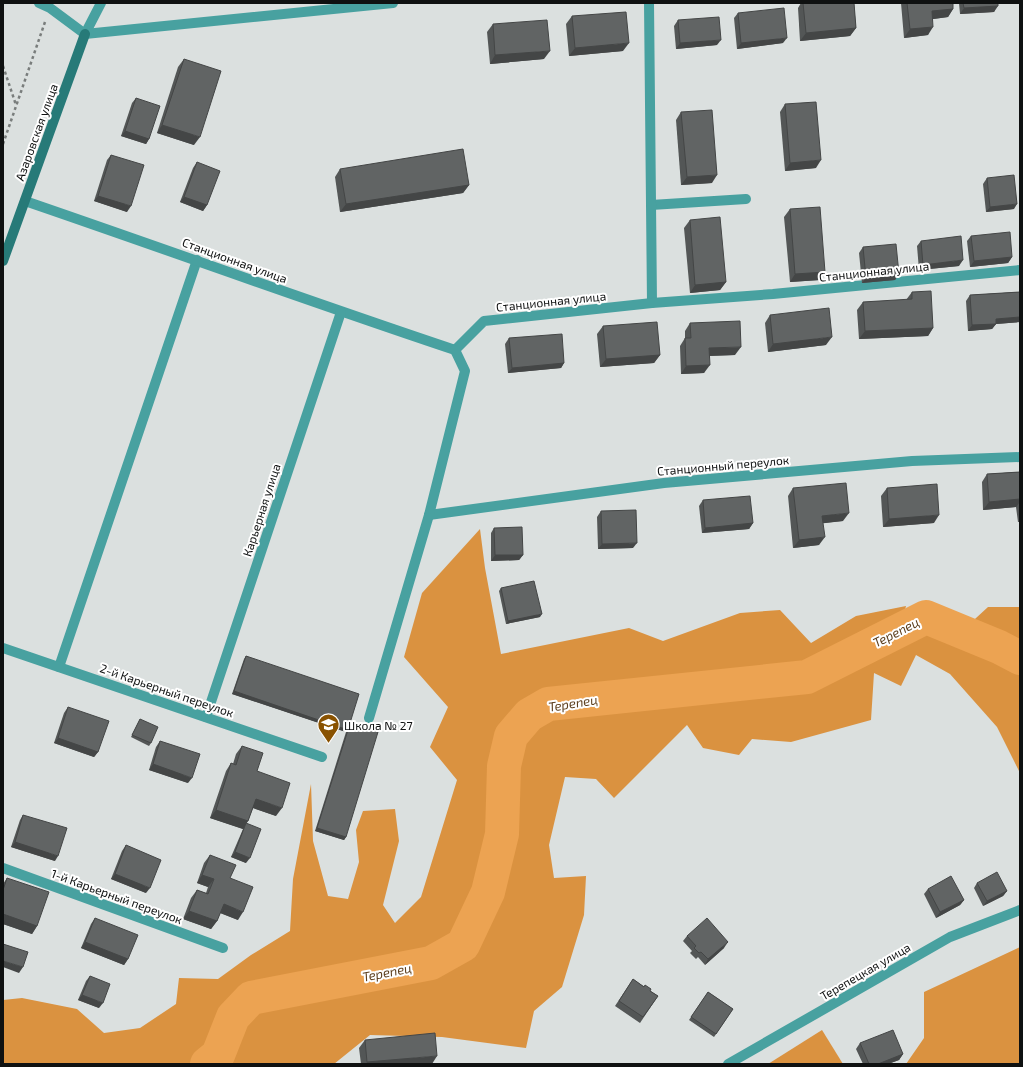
<svg xmlns="http://www.w3.org/2000/svg" width="1023" height="1067" font-family="'Exo 2',sans-serif">
<rect width="100%" height="100%" fill="#dbe0df"/>
<g fill="#da9240">
<polygon points="480,529 485,568 501,654 629,628 663,641 740,613 780,610 811,643 856,616 906,606 897,641 926,631 951,641 988,607 1019,607 1020,773 997,727 950,674 916,655 901,686 874,673 871,720 791,742 752,739 739,755 703,748 687,725 614,798 596,779 565,777 549,845 554,878 586,876 584,915 562,987 534,1011 526,1048 442,1037 370,1035 334,1064 3,1064 3,1000 22,998 77,1009 104,1033 140,1028 176,1004 179,978 218,979 251,955 290,931 293,879 311,784 313,841 328,896 348,899 359,862 356,830 363,811 395,809 399,841 383,905 395,923 421,897 457,780 430,747 448,707 404,657 422,593"/>
<polygon points="1020,947 1020,1064 906,1064 924,1038 924,992"/>
<polygon points="822,1030 843,1064 768,1064"/>
</g>
<g fill="none" stroke-linecap="round" stroke-linejoin="round">
<polyline stroke="#eca352" stroke-width="34" points="207,1064 218,1055 233,1017 251,998 431,963 463,945 488,892 502,834 504,766 511,736 529,715 548,704 807,677 926,617 999,647 1020,658"/>
<g stroke="#797d7c" stroke-width="2.5" stroke-dasharray="3 3" stroke-linecap="butt">
<polyline points="3,66 16,105"/>
<polyline points="3,144 45,22"/>
</g>
<g stroke="#48a1a0" stroke-width="10">
<polyline points="39,3 50,8 85,34 101,3"/>
<polyline points="651,205 746,199"/>
<polyline points="59,667 197,260"/>
</g>
<g stroke="#48a1a0" stroke-width="10">
<polyline points="649,3 652,303"/>
<polyline points="85,34 393,3"/>
<path d="M25,201C168,250 311,302 455,350L484,321L652,303L773,294L1020,270"/>
<polyline points="429,515 664,483 912,461 1020,457"/>
<polyline points="3,648 322,757"/>
<polyline points="206,717 341,312"/>
<polyline points="369,718 429,515 465,371 455,350"/>
<polyline points="3,868 223,948"/>
<polyline points="728,1064 950,937 1020,910"/>
</g>
<polyline stroke="#277a78" stroke-width="10" points="3,261 85,34"/>
</g>
<g fill="#535656">
<polygon points="801,3 854,3 856,28 850,36 800,41 798,8"/>
<polygon points="901,3 953,3 953,9 948,17 933,19 928,35 904,38"/>
<polygon points="959,3 998,3 994,12 960,14"/>
<polygon points="738,13 783,43 737,49 734,18"/>
<polygon points="572,16 623,51 569,56 566,24"/>
<polygon points="678,20 717,45 676,49 674,26"/>
<polygon points="493,24 544,59 490,64 487,32"/>
<polygon points="184,59 194,145 157,133 178,67"/>
<polygon points="136,98 149,139 146,144 121,136 132,103"/>
<polygon points="785,104 816,168 785,171 780,112"/>
<polygon points="681,112 712,183 681,185 676,120"/>
<polygon points="111,155 127,212 94,201 107,160"/>
<polygon points="197,162 207,205 203,211 180,202 193,168"/>
<polygon points="340,169 469,185 463,193 340,212 335,177"/>
<polygon points="987,178 1014,209 986,212 983,184"/>
<polygon points="790,209 825,272 820,280 790,282 784,217"/>
<polygon points="690,220 726,282 720,290 690,293 684,228"/>
<polygon points="971,236 1012,257 1008,263 970,267 967,241"/>
<polygon points="921,241 959,266 919,270 917,246"/>
<polygon points="863,247 899,274 895,280 862,283 859,253"/>
<polygon points="912,292 933,328 928,336 859,339 857,310 863,302 906,300"/>
<polygon points="1020,292 1020,322 996,324 992,329 968,331 966,301 970,295"/>
<polygon points="770,315 826,345 768,352 765,323"/>
<polygon points="690,323 735,355 710,356 704,373 681,374 680,346 685,338 685,331"/>
<polygon points="603,326 660,355 654,363 600,367 597,334"/>
<polygon points="509,338 564,363 561,368 508,373 505,344"/>
<polygon points="1020,472 1020,522 1018,522 1016,507 983,510 982,482 987,474"/>
<polygon points="793,488 843,521 823,523 819,545 793,548 788,496"/>
<polygon points="887,488 934,523 883,527 881,496"/>
<polygon points="703,500 753,523 749,529 702,533 699,506"/>
<polygon points="601,511 633,548 598,549 597,517"/>
<polygon points="494,528 523,555 519,560 491,561 491,533"/>
<polygon points="501,588 540,617 506,624 499,591"/>
<polygon points="246,656 350,723 346,837 344,840 315,831 346,732 232,694 244,659"/>
<polygon points="68,707 98,752 94,757 54,743 64,713"/>
<polygon points="140,719 151,743 149,746 131,737"/>
<polygon points="160,741 188,783 149,770 156,747"/>
<polygon points="242,746 257,771 276,816 253,808 248,821 246,823 246,863 231,857 243,829 210,818 226,771 231,763 233,764 236,754"/>
<polygon points="23,815 55,861 11,847 20,820"/>
<polygon points="126,845 146,893 111,879 122,851"/>
<polygon points="210,855 230,878 238,920 220,913 217,921 211,929 183,919 191,898 197,890 206,893 208,887 197,883 204,863"/>
<polygon points="7,878 37,926 32,934 3,924 3,884"/>
<polygon points="977,883 1007,891 1003,896 983,906 974,888"/>
<polygon points="928,889 964,900 960,905 936,918 924,894"/>
<polygon points="95,918 128,959 124,965 81,948 91,924"/>
<polygon points="687,936 724,948 705,965 698,957 696,959 690,953 692,951 683,941"/>
<polygon points="90,976 99,1008 78,1000 86,981"/>
<polygon points="633,979 658,996 640,1023 615,1006"/>
<polygon points="708,992 733,1009 714,1037 689,1020"/>
<polygon points="365,1040 432,1064 361,1064 359,1048"/>
<polygon points="860,1043 903,1054 899,1060 888,1064 863,1064 856,1049"/>
</g>
<g fill="#444646">
<polygon points="998,6 994,12 960,14 964,8"/>
<polygon points="953,9 948,17 926,20 932,11"/>
<polygon points="933,27 928,35 904,38 910,29"/>
<polygon points="856,28 850,36 800,41 806,33"/>
<polygon points="787,38 783,43 737,49 741,43"/>
<polygon points="721,40 717,45 676,49 680,43"/>
<polygon points="629,43 623,51 569,56 575,48"/>
<polygon points="550,51 544,59 490,64 495,55"/>
<polygon points="162,125 200,137 194,145 157,133"/>
<polygon points="125,131 149,139 146,144 121,136"/>
<polygon points="821,160 816,168 785,171 790,163"/>
<polygon points="717,175 712,183 681,185 687,177"/>
<polygon points="469,185 463,193 340,212 346,204"/>
<polygon points="98,196 131,206 127,212 94,201"/>
<polygon points="184,197 207,205 203,211 180,202"/>
<polygon points="1017,204 1014,209 986,212 990,207"/>
<polygon points="1012,257 1008,263 970,267 974,261"/>
<polygon points="963,260 959,266 919,270 923,265"/>
<polygon points="825,272 820,280 790,282 795,274"/>
<polygon points="899,274 895,280 862,283 866,278"/>
<polygon points="726,282 720,290 690,293 695,285"/>
<polygon points="1020,317 1020,322 996,324 992,329 968,331 972,325 996,319"/>
<polygon points="933,328 928,336 859,339 865,331"/>
<polygon points="832,337 826,345 768,352 773,344"/>
<polygon points="741,347 735,355 704,356 709,348"/>
<polygon points="660,355 654,363 600,367 606,359"/>
<polygon points="564,363 561,368 508,373 512,368"/>
<polygon points="710,365 704,373 681,374 686,366"/>
<polygon points="1020,499 1020,502 1016,507 983,510 989,502"/>
<polygon points="849,513 843,521 817,524 822,516"/>
<polygon points="939,515 934,523 883,527 889,519"/>
<polygon points="753,523 749,529 702,533 705,528"/>
<polygon points="825,537 819,545 793,548 799,540"/>
<polygon points="637,543 633,548 598,549 602,544"/>
<polygon points="495,555 523,555 519,560 491,561"/>
<polygon points="542,614 540,617 506,624 508,621"/>
<polygon points="234,691 348,730 346,732 232,694"/>
<polygon points="58,738 98,752 94,757 54,743"/>
<polygon points="153,764 192,778 188,783 149,770"/>
<polygon points="256,799 282,808 276,816 250,807"/>
<polygon points="216,810 248,821 243,829 210,818"/>
<polygon points="317,828 346,837 344,840 315,831"/>
<polygon points="15,842 58,856 55,861 11,847"/>
<polygon points="235,852 250,858 246,863 231,857"/>
<polygon points="115,874 150,888 146,893 111,879"/>
<polygon points="202,875 214,879 208,887 197,883"/>
<polygon points="1007,891 1003,896 983,906 987,901"/>
<polygon points="964,900 960,905 936,918 940,912"/>
<polygon points="224,904 243,912 238,920 218,912"/>
<polygon points="189,911 217,921 211,929 183,919"/>
<polygon points="3,914 37,926 32,934 3,924"/>
<polygon points="85,942 128,959 124,965 81,948"/>
<polygon points="728,942 724,948 705,965 708,959"/>
<polygon points="3,961 23,967 19,973 3,967"/>
<polygon points="82,995 103,1003 99,1008 78,1000"/>
<polygon points="903,1054 899,1060 888,1064 878,1064"/>
<polygon points="437,1056 432,1064 366,1064 367,1062"/>
</g>
<g fill="#616464" stroke="#444646">
<polygon points="803,3 854,3 856,28 806,33"/>
<polygon points="907,3 953,3 953,9 932,11 933,27 910,29"/>
<polygon points="963,3 998,3 998,6 964,8"/>
<polygon points="784,8 787,38 741,43 738,13"/>
<polygon points="626,12 629,43 575,48 572,16"/>
<polygon points="719,17 721,40 680,43 678,20"/>
<polygon points="547,20 550,51 495,55 493,24"/>
<polygon points="184,59 221,71 200,137 162,125"/>
<polygon points="136,98 160,106 149,139 125,131"/>
<polygon points="816,102 821,160 790,163 785,104"/>
<polygon points="712,110 717,175 687,177 681,112"/>
<polygon points="463,149 469,185 346,204 340,169"/>
<polygon points="111,155 144,165 131,206 98,196"/>
<polygon points="197,162 220,171 207,205 184,197"/>
<polygon points="1014,175 1017,204 990,207 987,178"/>
<polygon points="820,207 825,272 795,274 790,209"/>
<polygon points="720,217 726,282 695,285 690,220"/>
<polygon points="1010,232 1012,257 974,261 971,236"/>
<polygon points="961,236 963,260 923,265 921,241"/>
<polygon points="896,244 899,274 866,278 863,247"/>
<polygon points="931,291 933,328 865,331 863,302 912,299 912,292"/>
<polygon points="1020,292 1020,317 996,319 996,324 972,325 970,295"/>
<polygon points="829,308 832,337 773,344 770,315"/>
<polygon points="740,321 741,347 709,348 710,365 686,366 685,338 691,338 690,323"/>
<polygon points="657,322 660,355 606,359 603,326"/>
<polygon points="562,334 564,363 512,368 509,338"/>
<polygon points="1020,472 1020,499 989,502 987,474"/>
<polygon points="846,483 849,513 822,516 825,537 799,540 793,488"/>
<polygon points="937,484 939,515 889,519 887,488"/>
<polygon points="750,496 753,523 705,528 703,500"/>
<polygon points="636,510 637,543 602,544 601,511"/>
<polygon points="522,527 523,555 495,555 494,528"/>
<polygon points="534,581 542,614 508,621 501,588"/>
<polygon points="246,656 359,694 350,723 378,732 346,837 317,828 348,730 234,691"/>
<polygon points="68,707 109,721 98,752 58,738"/>
<polygon points="140,719 158,727 151,743 132,735"/>
<polygon points="160,741 200,754 192,778 153,764"/>
<polygon points="242,746 263,753 257,771 290,783 282,808 256,799 248,821 216,810 231,763 236,765"/>
<polygon points="23,815 67,828 58,856 15,842"/>
<polygon points="246,823 261,829 250,858 235,852"/>
<polygon points="126,845 161,860 150,888 115,874"/>
<polygon points="210,855 236,865 230,878 253,887 243,912 224,904 217,921 189,911 197,890 208,894 214,879 202,875"/>
<polygon points="997,872 1007,891 987,901 977,883"/>
<polygon points="951,876 964,900 940,912 928,889"/>
<polygon points="7,878 49,892 37,926 3,914 3,890"/>
<polygon points="95,918 138,935 128,959 85,942"/>
<polygon points="707,918 728,942 708,959 701,952 699,953 694,948 696,946 687,936"/>
<polygon points="3,944 28,952 23,967 3,961"/>
<polygon points="90,976 110,984 103,1003 82,995"/>
<polygon points="633,979 644,987 645,985 651,989 650,991 658,996 643,1017 619,1001"/>
<polygon points="708,992 733,1009 716,1034 691,1017"/>
<polygon points="893,1030 903,1054 878,1064 869,1064 860,1043"/>
<polygon points="435,1033 437,1056 367,1062 365,1040"/>
</g>
<defs>
<symbol id="school-pin" viewBox="-11 -11 22 30"><path d="M0 17L-7.5 6A9.5 9.5 0 1 1 7.5 6Z" fill="#895201" stroke="#fff"/><path d="M0-5L7-2L0 1L-7-2ZM-4 1L0 2.5L4 1V4Q0 6-4 4Z" fill="#fff"/></symbol>
</defs>
<g fill-rule="evenodd">
<use href="#school-pin" x="316" y="712" width="25" height="34"/>
</g>
<g text-anchor="middle" dominant-baseline="central" stroke-width="4" stroke-linejoin="round" paint-order="stroke">
<g font-size="12" fill="#0f1111" stroke="#fff">
<text transform="translate(36 132) rotate(-70)">Азаровская улица</text>
<text transform="translate(235 260) rotate(20)">Станционная улица</text>
<text transform="translate(874 271) rotate(-6)">Станционная улица</text>
<text transform="translate(551 301) rotate(-6)">Станционная улица</text>
<text transform="translate(723 465) rotate(-5)">Станционный переулок</text>
<text transform="translate(261 510) rotate(-72)">Карьерная улица</text>
<text transform="translate(167 690) rotate(19)">2-й Карьерный переулок</text>
<text transform="translate(117 896) rotate(20)">1-й Карьерный переулок</text>
<text transform="translate(865 971) rotate(-30)">Терепецкая улица</text>
</g>
<g font-size="12" fill="#0f1111" stroke="#fff" text-anchor="start">
<text x="344" y="725">Школа № 27</text>
</g>
<g font-size="13" font-style="italic" fill="#5d3f1e" stroke="#fff">
<text transform="translate(896 632) rotate(-27)">Терепец</text>
<text transform="translate(573 703) rotate(-9)">Терепец</text>
<text transform="translate(387 972) rotate(-11)">Терепец</text>
</g>
</g>
<rect width="1023" height="1067" fill="none" stroke="#0f1111" stroke-width="8"/>
</svg>
